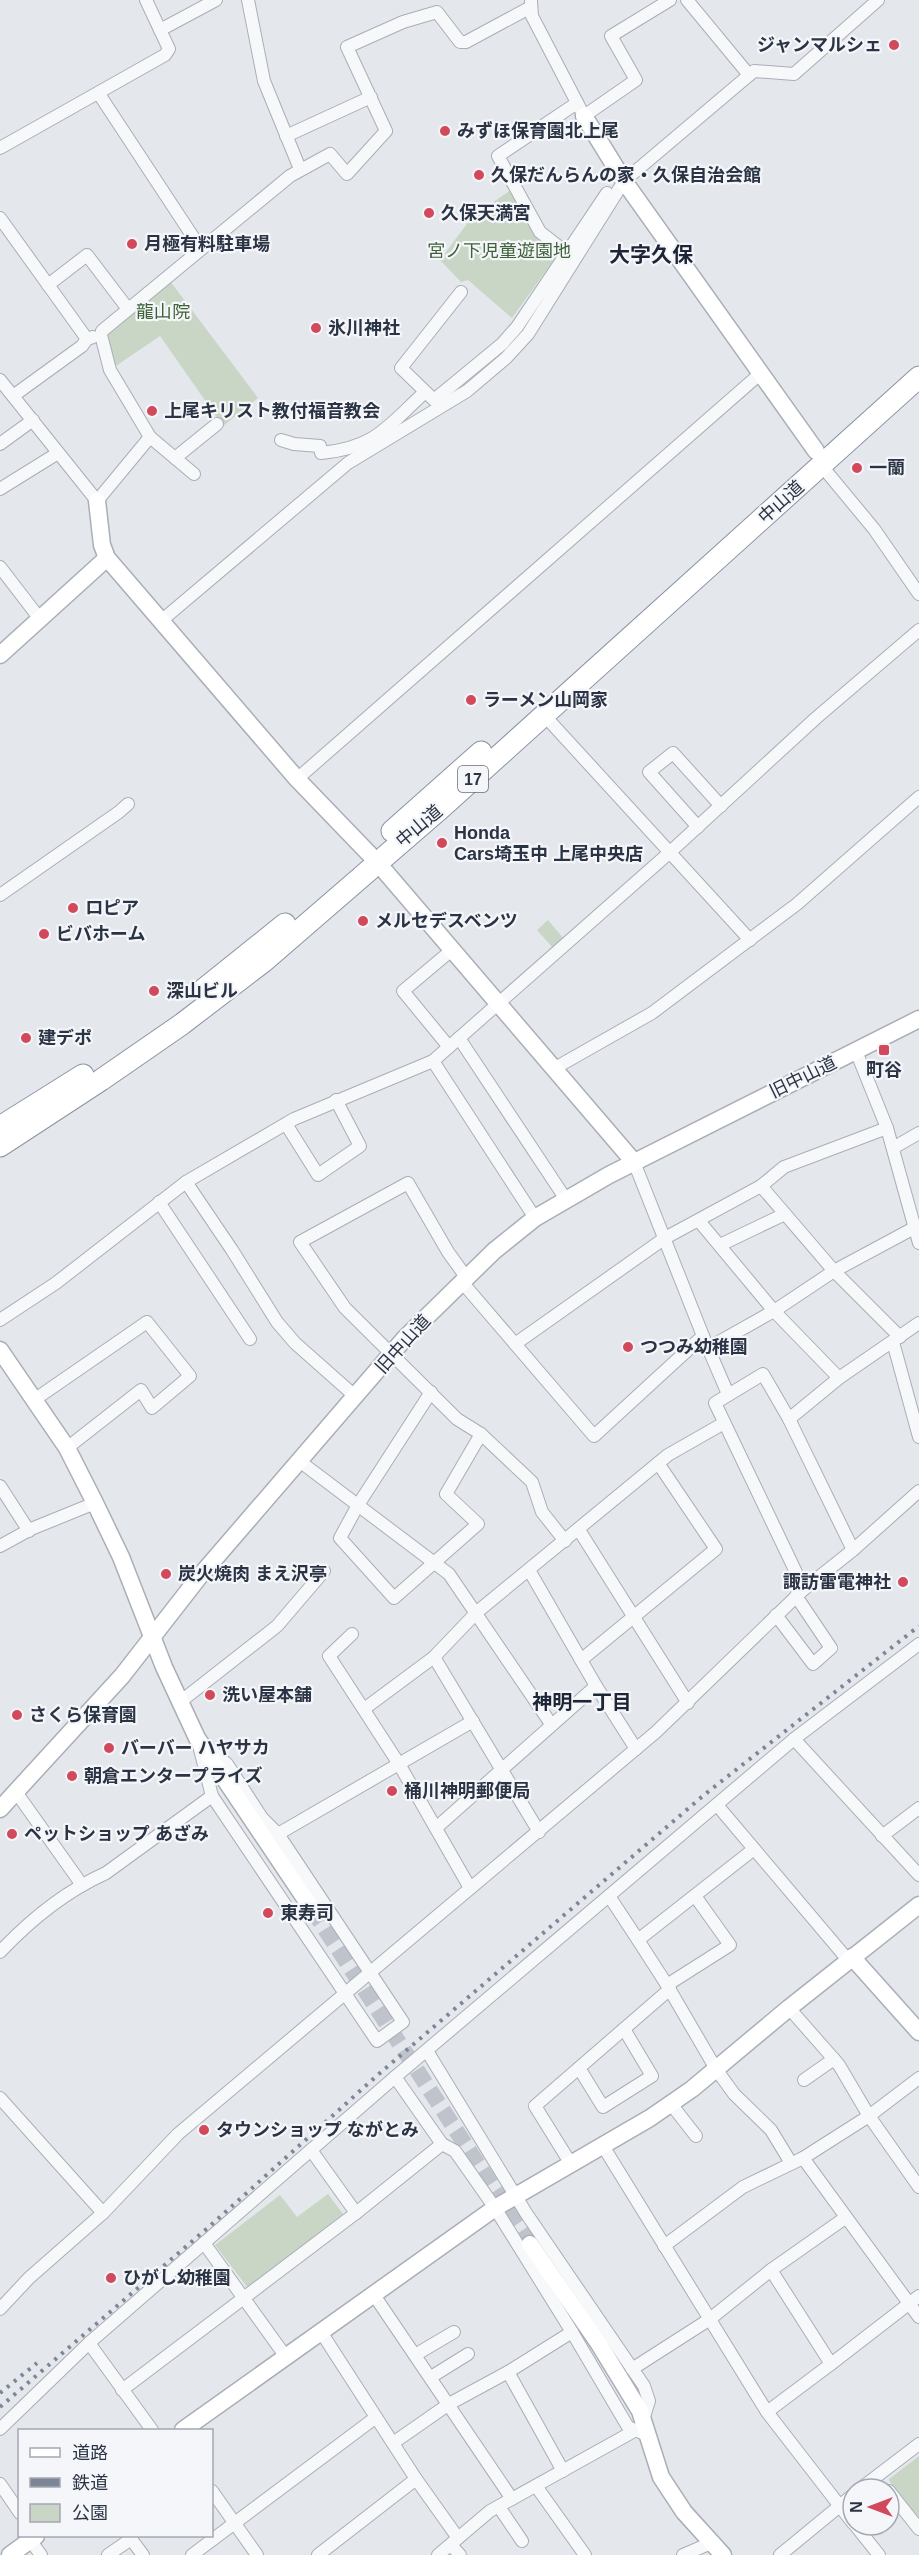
<svg xmlns="http://www.w3.org/2000/svg" width="919" height="2555" font-family="Helvetica,'Noto Sans JP',sans-serif">
<rect width="100%" height="100%" fill="#e4e7ec"/>
<g fill="#c9d6c5">
<polygon points="512,189 539,237 556,257 512,318 468,280 461,282 440,260 472,217"/>
<polygon points="167,277 258,398 223,426 160,336 110,370 102,331"/>
<polygon points="548,920 564,939 553,948 537,930"/>
<polygon points="328,2194 343,2214 248,2288 215,2245 280,2195 297,2217"/>
<polygon points="919,2456 919,2520 890,2482 889,2479"/>
</g>
<g fill="none" stroke-linecap="round" stroke-linejoin="round">
<polyline stroke="#bfc3cb" stroke-width="16" stroke-dasharray="16 8" stroke-linecap="butt" points="312,1909 530,2244"/>
<defs>
<g id="street">
<polyline points="248,0 264,81 300,169"/>
<polyline points="687,0 749,75"/>
<polyline points="531,1 532,16 584,116 636,80 611,36 670,0"/>
<polyline points="160,30 216,0"/>
<polyline points="99,94 201,249"/>
<polyline points="286,136 371,97"/>
<polyline points="0,148 165,55 169,49 146,0"/>
<polyline points="0,218 87,339"/>
<polyline points="567,253 540,232 498,156 577,103"/>
<polyline points="48,285 87,255 128,309"/>
<polyline points="461,292 401,368 434,400 502,344 517,327 607,193"/>
<polyline points="0,380 97,501 150,437 110,370 101,335 102,331 290,176 330,154 347,174 386,131 347,47 403,22 437,12 460,42 466,42 531,7"/>
<polyline points="13,396 82,346 87,339 93,337"/>
<polyline points="150,437 194,474"/>
<path d="M281,440L294,444L320,446L321,453C375,448 387,427 425,392"/>
<polyline points="0,444 33,420"/>
<polyline points="175,458 217,424"/>
<polyline points="821,465 874,529 919,594"/>
<polyline points="0,489 58,453"/>
<polyline points="0,567 40,619"/>
<polyline points="161,621 348,463 467,391 506,358 528,334 624,181 754,71 794,74 878,0"/>
<polyline points="544,715 750,940"/>
<polyline points="297,779 761,373"/>
<polyline points="698,827 649,772 673,753 721,806"/>
<polyline points="0,895 119,812 128,804"/>
<polyline points="459,1038 567,1201"/>
<polyline points="449,1047 403,991 453,949"/>
<polyline points="856,1051 887,1128 919,1243"/>
<polyline points="433,1061 535,1218"/>
<polyline points="555,1068 652,1013 797,904 919,797"/>
<polyline points="286,1124 318,1175 360,1146 336,1100"/>
<polyline points="893,1148 919,1133"/>
<polyline points="634,1162 703,1336 728,1394"/>
<polyline points="186,1182 232,1250 277,1322 295,1343 356,1397"/>
<polyline points="761,1186 834,1271 900,1337"/>
<polyline points="159,1202 250,1339"/>
<polyline points="699,1221 774,1311 839,1378"/>
<polyline points="720,1245 785,1214"/>
<polyline points="466,1277 448,1252 408,1183 300,1242 345,1308 457,1419 481,1434 532,1482 542,1512 565,1541"/>
<polyline points="461,1281 594,1436 703,1336"/>
<polyline points="0,1320 56,1283 186,1182 294,1119 433,1061 669,853 816,718 919,630"/>
<polyline points="893,1342 919,1437"/>
<polyline points="515,1344 665,1238 761,1186 784,1167 887,1128"/>
<polyline points="708,1348 774,1311 834,1271 914,1228"/>
<polyline points="431,1392 358,1505 340,1538 394,1598 478,1524 446,1494 481,1434"/>
<polyline points="34,1400 147,1322 190,1376 152,1408 141,1390 67,1448"/>
<polyline points="789,1419 839,1378 919,1323"/>
<polyline points="298,1460 449,1574 551,1724"/>
<polyline points="0,1486 29,1531"/>
<polyline points="579,1530 688,1703"/>
<polyline points="0,1546 31,1529 95,1503"/>
<polyline points="529,1570 596,1686 636,1749"/>
<polyline points="804,1589 715,1403 763,1374 789,1419 853,1550"/>
<polyline points="776,1615 813,1664 831,1648 796,1596"/>
<polyline points="352,1634 329,1656 399,1764 470,1888"/>
<polyline points="434,1657 539,1832"/>
<polyline points="581,1660 716,1549 658,1463"/>
<polyline points="180,1702 277,1626 324,1571"/>
<polyline points="364,1709 434,1657 477,1612 668,1455 724,1423"/>
<polygon points="197,1738 227,1764 262,1818 278,1834 403,2022 377,2041 212,1796"/>
<polyline points="794,1739 919,1875"/>
<polyline points="16,1792 82,1885"/>
<polyline points="717,1805 848,1960"/>
<polyline points="436,1828 596,1686"/>
<polyline points="278,1834 473,1721"/>
<polyline points="882,1836 919,1808"/>
<polyline points="609,1896 638,1940 754,1849"/>
<polyline points="638,1940 667,1985 716,2069 734,2094 771,2130 791,2163"/>
<path d="M0,1952C31,1919 64,1892 106,1873L212,1796"/>
<polyline points="667,1985 730,1945 695,1896"/>
<polyline points="789,2008 839,2065 869,2116 919,2187"/>
<polyline points="427,2051 526,2213 644,2386 649,2401 643,2420"/>
<polyline points="579,2068 603,2107 652,2076 624,2029"/>
<polyline points="395,2077 442,2144 455,2151 495,2208 572,2332 628,2427 647,2435"/>
<polyline points="804,2080 834,2059"/>
<polyline points="0,2098 103,2213"/>
<polyline points="671,2104 696,2136"/>
<polyline points="603,2146 767,2412 853,2523"/>
<polyline points="311,2150 356,2213"/>
<polyline points="803,2158 919,2317"/>
<polyline points="571,2164 535,2106 670,1989"/>
<polyline points="204,2243 286,2357"/>
<polyline points="664,2246 743,2187 803,2158 869,2116 919,2078"/>
<polyline points="374,2295 512,2499"/>
<polyline points="0,2309 29,2278 103,2213 178,2134 656,1732 804,1589 853,1550 919,1491"/>
<polyline points="321,2332 416,2479 458,2538"/>
<polyline points="89,2343 152,2430"/>
<polyline points="415,2355 454,2332"/>
<polyline points="831,2364 919,2296"/>
<polyline points="632,2369 710,2319 771,2270 845,2218"/>
<polyline points="508,2372 563,2471"/>
<polyline points="431,2377 468,2354"/>
<polyline points="122,2390 356,2213 442,2144"/>
<polyline points="767,2412 831,2364 771,2270"/>
<polyline points="0,2429 89,2343 395,2077 794,1739 919,1644"/>
<polyline points="393,2443 449,2404 508,2372 572,2332"/>
<polyline points="0,2484 20,2513"/>
<polyline points="536,2486 585,2555"/>
<polyline points="860,2489 919,2444"/>
<polyline points="212,2491 257,2555"/>
<polyline points="889,2491 919,2529"/>
<polyline points="499,2507 522,2541"/>
<polyline points="855,2525 879,2555"/>
<polyline points="30,2540 41,2555"/>
<polyline points="451,2545 460,2555"/>
<polyline points="108,2555 131,2539 143,2555"/>
<polyline points="192,2555 375,2418"/>
<polyline points="318,2555 416,2479"/>
<polyline points="438,2555 490,2511 636,2430"/>
<polyline points="683,2555 711,2543"/>
<polyline points="780,2555 853,2495"/>
</g>
<g id="secondary">
<polyline points="584,116 624,181 816,451"/>
<polyline points="97,501 102,545 107,558 297,779 377,862 634,1162"/>
<polyline points="0,655 107,558"/>
<polyline points="0,1350 67,1448 95,1503 121,1557 164,1667 197,1738 312,1909"/>
<polyline points="0,1809 122,1676 199,1577 405,1338 494,1251 535,1218 609,1175 919,1019"/>
<polyline points="852,1957 919,2032"/>
<polyline points="530,2244 599,2344 640,2411 661,2477 684,2512 723,2555"/>
<polyline points="183,2430 495,2208 650,2118 692,2089 789,2008 919,1905"/>
<polyline points="10,2555 36,2536"/>
</g>
<g id="highway">
<polyline points="392,831 481,752"/>
<polyline points="204,989 285,924"/>
<polyline points="0,1127 83,1075"/>
<polyline points="0,1146 101,1080 182,1024 263,962 441,808 919,377"/>
</g>
</defs>
<use href="#street" stroke="#a9aeb7" stroke-width="14"/>
<use href="#secondary" stroke="#a9aeb7" stroke-width="19"/>
<use href="#highway" stroke="#8b94a3" stroke-width="23"/>
<use href="#street" stroke="#f7f8fa" stroke-width="12"/>
<use href="#secondary" stroke="#fff" stroke-width="16"/>
<use href="#highway" stroke="#fff" stroke-width="21"/>
<g stroke="#7d8696" stroke-width="4" stroke-dasharray="3 6" stroke-linecap="butt">
<polyline points="0,2393 37,2363"/>
<polyline points="0,2407 211,2225 380,2073 704,1795 919,1626"/>
</g>
</g>
<g fill="#d1495b" stroke="#f4f6f9" stroke-width="2">
<circle cx="894" cy="45" r="6"/>
<circle cx="445" cy="131" r="6"/>
<circle cx="479" cy="175" r="6"/>
<circle cx="429" cy="213" r="6"/>
<circle cx="132" cy="244" r="6"/>
<circle cx="316" cy="328" r="6"/>
<circle cx="152" cy="411" r="6"/>
<circle cx="857" cy="468" r="6"/>
<circle cx="471" cy="700" r="6"/>
<circle cx="442" cy="843" r="6"/>
<circle cx="73" cy="908" r="6"/>
<circle cx="363" cy="921" r="6"/>
<circle cx="44" cy="934" r="6"/>
<circle cx="154" cy="991" r="6"/>
<circle cx="26" cy="1038" r="6"/>
<rect x="878" y="1044" width="12" height="12" rx="3"/>
<circle cx="628" cy="1347" r="6"/>
<circle cx="166" cy="1574" r="6"/>
<circle cx="903" cy="1582" r="6"/>
<circle cx="210" cy="1695" r="6"/>
<circle cx="17" cy="1715" r="6"/>
<circle cx="109" cy="1748" r="6"/>
<circle cx="72" cy="1776" r="6"/>
<circle cx="392" cy="1791" r="6"/>
<circle cx="12" cy="1834" r="6"/>
<circle cx="268" cy="1913" r="6"/>
<circle cx="204" cy="2130" r="6"/>
<circle cx="111" cy="2278" r="6"/>
</g>
<g text-anchor="middle" dominant-baseline="central" stroke-width="4.5" stroke-linejoin="round" paint-order="stroke">
<rect fill="#f4f6f9" stroke="#676e7b" stroke-width="1.5" x="458" y="766" width="30" height="26" rx="4.5"/>
<g font-size="16" font-weight="bold" fill="#2b3445">
<text x="473" y="779">17</text>
</g>
<g font-size="18" font-weight="bold" fill="#2b3445" stroke="#f4f6f9" text-anchor="start">
<text x="882" y="45" text-anchor="end">ジャンマルシェ</text>
<text x="457" y="131">みずほ保育園北上尾</text>
<text x="491" y="175">久保だんらんの家・久保自治会館</text>
<text x="441" y="213">久保天満宮</text>
<text x="144" y="244">月極有料駐車場</text>
<text x="328" y="328">氷川神社</text>
<text x="164" y="411">上尾キリスト教付福音教会</text>
<text x="869" y="468">一蘭</text>
<text x="483" y="700">ラーメン山岡家</text>
<text x="454" y="833">Honda<tspan x="454" dy="21">Cars埼玉中 上尾中央店</tspan></text>
<text x="85" y="908">ロピア</text>
<text x="375" y="921">メルセデスベンツ</text>
<text x="56" y="934">ビバホーム</text>
<text x="166" y="991">深山ビル</text>
<text x="38" y="1038">建デポ</text>
<text x="884" y="1070" text-anchor="middle">町谷</text>
<text x="640" y="1347">つつみ幼稚園</text>
<text x="178" y="1574">炭火焼肉 まえ沢亭</text>
<text x="891" y="1582" text-anchor="end">諏訪雷電神社</text>
<text x="222" y="1695">洗い屋本舗</text>
<text x="29" y="1715">さくら保育園</text>
<text x="121" y="1748">バーバー ハヤサカ</text>
<text x="84" y="1776">朝倉エンタープライズ</text>
<text x="404" y="1791">桶川神明郵便局</text>
<text x="24" y="1834">ペットショップ あざみ</text>
<text x="280" y="1913">東寿司</text>
<text x="216" y="2130">タウンショップ ながとみ</text>
<text x="123" y="2278">ひがし幼稚園</text>
</g>
<g font-size="18" fill="#3f6138" stroke="#f4f6f9">
<text x="499" y="251">宮ノ下児童遊園地</text>
<text x="163" y="312">龍山院</text>
</g>
<g font-size="18" fill="#2b3445" stroke="#f4f6f9">
<text transform="translate(781 502) rotate(-42)">中山道</text>
<text transform="translate(419 826) rotate(-40)">中山道</text>
<text transform="translate(803 1077) rotate(-26)">旧中山道</text>
<text transform="translate(403 1344) rotate(-48)">旧中山道</text>
</g>
<g font-size="20" font-weight="bold" fill="#1d2536" stroke="#f4f6f9">
<text x="582" y="1702">神明一丁目</text>
</g>
<g font-size="21" font-weight="bold" fill="#1d2536" stroke="#f4f6f9">
<text x="651" y="254">大字久保</text>
</g>
</g>
<rect x="18" y="2429" width="195" height="108" fill="#f4f6f9" stroke="#a4a8b1" stroke-width="1.5"/>
<rect x="30" y="2448" width="30" height="9" fill="#ffffff" stroke="#a4a8b1" stroke-width="1.5"/>
<text x="72" y="2459" font-size="18" fill="#2b3445">道路</text>
<rect x="30" y="2478" width="30" height="9" fill="#7d8696" stroke="#a4a8b1" stroke-width="1.5"/>
<text x="72" y="2489" font-size="18" fill="#2b3445">鉄道</text>
<rect x="30" y="2504" width="30" height="18" fill="#c9d6c5" stroke="#a4a8b1" stroke-width="1.5"/>
<text x="72" y="2519" font-size="18" fill="#2b3445">公園</text>
<g transform="translate(871 2507) rotate(270)"><circle r="28" fill="#f4f6f9" stroke="#a4a8b1" stroke-width="1.5"/>
<path d="M0-4.5L10 22L0 15L-10 22Z" fill="#d1495b"/>
<text y="-9" font-size="16" font-weight="bold" text-anchor="middle" fill="#2b3445">N</text>
</g>
</svg>
